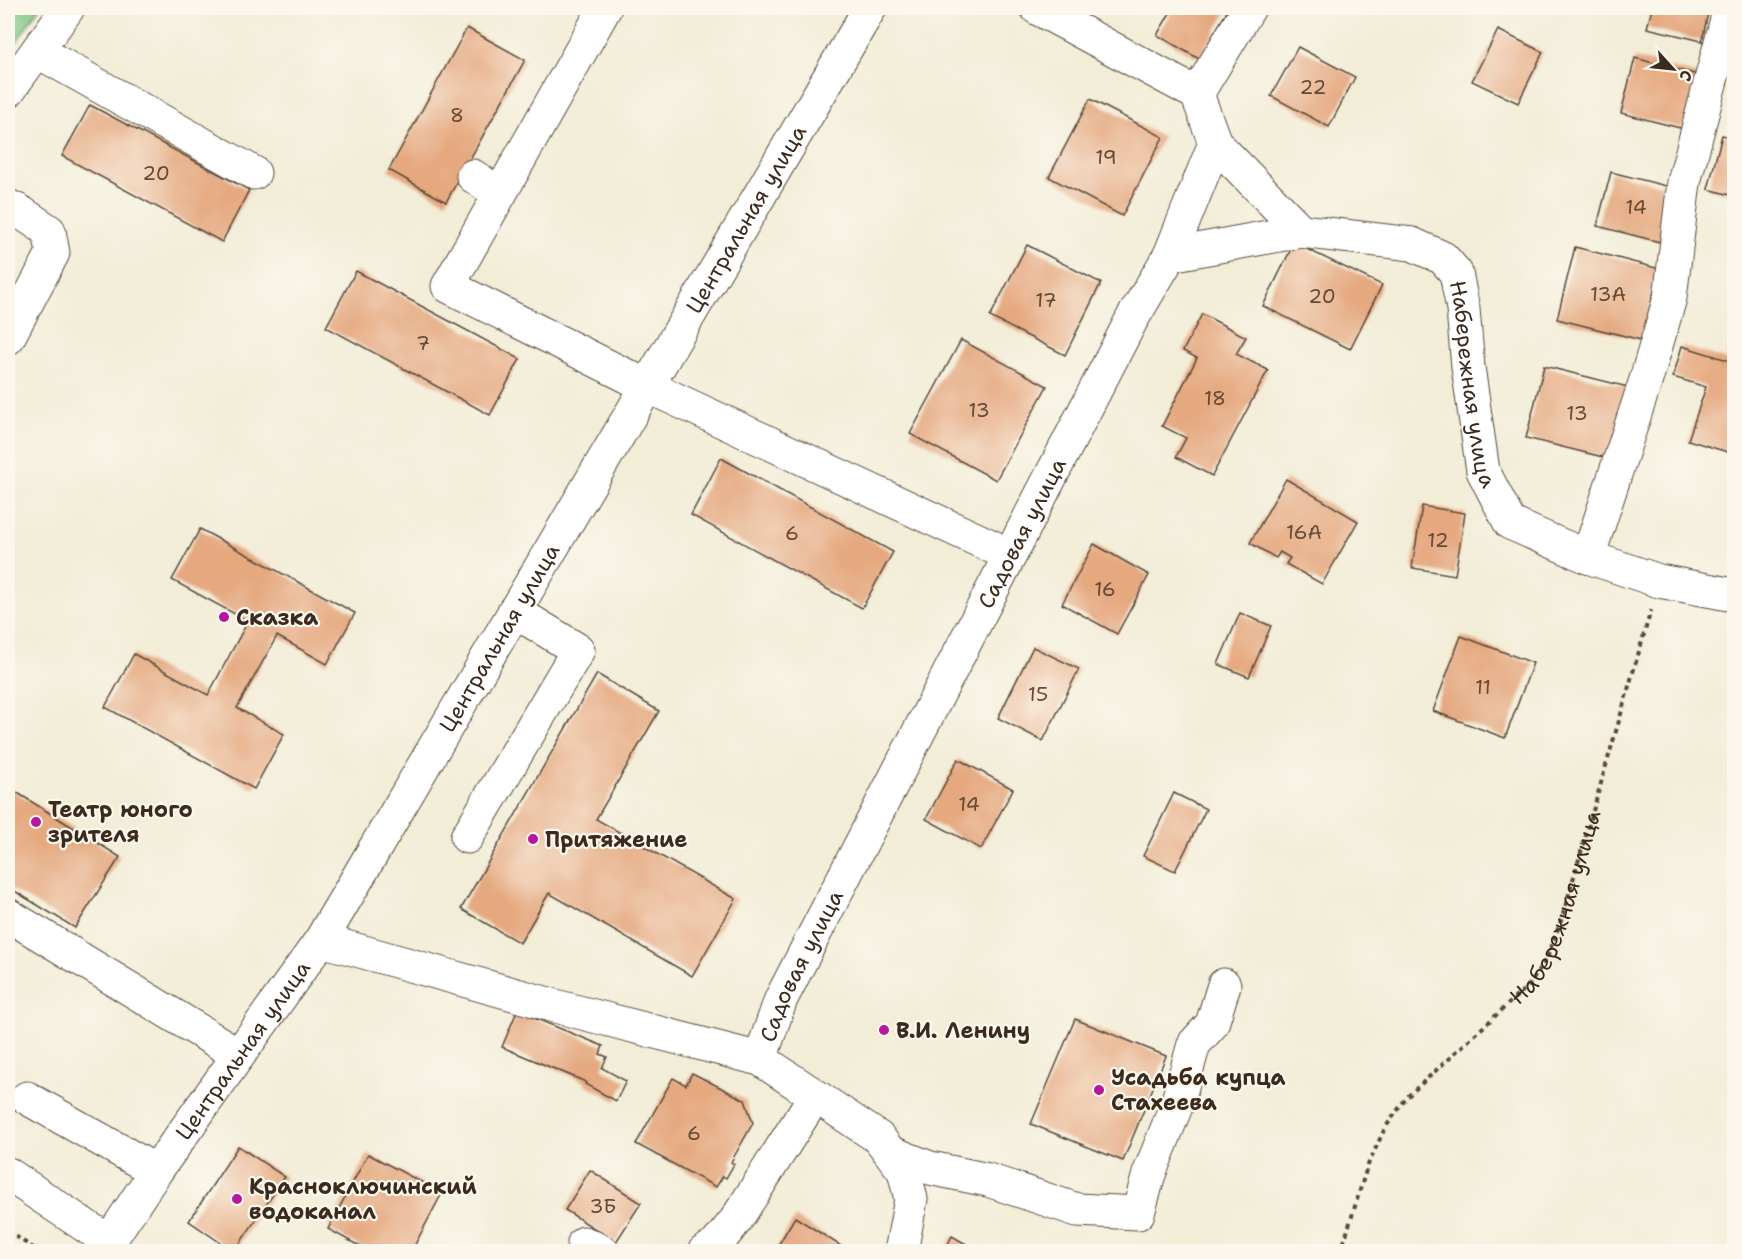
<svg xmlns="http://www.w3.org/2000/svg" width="1742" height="1259" font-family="'Shantell Sans',sans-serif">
<rect width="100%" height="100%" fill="#fbf7ec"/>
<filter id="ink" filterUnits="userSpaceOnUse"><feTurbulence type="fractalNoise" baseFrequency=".0167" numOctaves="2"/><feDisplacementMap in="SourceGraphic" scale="12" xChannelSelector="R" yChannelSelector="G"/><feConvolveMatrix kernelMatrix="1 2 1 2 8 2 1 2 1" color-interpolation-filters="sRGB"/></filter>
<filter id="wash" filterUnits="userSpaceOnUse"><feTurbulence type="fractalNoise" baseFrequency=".008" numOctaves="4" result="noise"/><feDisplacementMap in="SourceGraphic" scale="24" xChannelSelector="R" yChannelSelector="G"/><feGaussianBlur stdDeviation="1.35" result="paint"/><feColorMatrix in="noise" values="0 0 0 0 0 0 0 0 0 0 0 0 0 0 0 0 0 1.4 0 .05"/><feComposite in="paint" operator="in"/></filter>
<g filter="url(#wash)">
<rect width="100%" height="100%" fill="#f2edd7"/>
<polygon fill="#7fc784" stroke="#5d7851" stroke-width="1.5" points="8,8 39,8 8,55"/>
<g id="blocks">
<g fill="#e5a87f">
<polygon points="1173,8 1229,8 1199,59 1157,35"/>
<polygon points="1652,8 1709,8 1702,41 1647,28"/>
<polygon points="467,28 525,60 446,202 389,170"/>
<polygon points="1498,30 1543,52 1518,103 1472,81"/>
<polygon points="1298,47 1355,77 1329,127 1271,96"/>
<polygon points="1635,58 1698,75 1684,129 1621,113"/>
<polygon points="1090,99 1163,137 1122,216 1049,177"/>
<polygon points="90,105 249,190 222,242 62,156"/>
<polygon points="1722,135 1734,138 1734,196 1708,189"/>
<polygon points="1611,172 1674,188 1660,242 1597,226"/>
<polygon points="1294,243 1382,285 1350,349 1263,306"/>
<polygon points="1027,245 1101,283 1065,355 990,317"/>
<polygon points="1575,247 1660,269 1641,340 1557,319"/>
<polygon points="356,271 520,359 490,415 326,327"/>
<polygon points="1202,314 1246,337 1236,354 1268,370 1212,476 1176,457 1186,438 1162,426 1197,358 1183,351"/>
<polygon points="961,340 1047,386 996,480 910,434"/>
<polygon points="1682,346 1734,362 1734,454 1688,440 1706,387 1673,377"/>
<polygon points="1544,366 1628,387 1611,459 1526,438"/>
<polygon points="721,458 893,552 862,608 691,515"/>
<polygon points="1286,479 1358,521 1322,584 1286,564 1290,558 1280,552 1276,558 1250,543"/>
<polygon points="1422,506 1465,513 1455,575 1412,568"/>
<polygon points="200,529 355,613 327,664 277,636 237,708 284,734 254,789 105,707 134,654 208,695 248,621 172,580"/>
<polygon points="1094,544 1149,575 1117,634 1062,604"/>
<polygon points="1240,613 1271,626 1249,677 1218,664"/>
<polygon points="1461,636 1533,663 1505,738 1433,711"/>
<polygon points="1033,647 1079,669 1043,741 998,718"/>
<polygon points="597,674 659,711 596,819 736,899 692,976 549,893 520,943 461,909"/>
<polygon points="958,759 1013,789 981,849 926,819"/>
<polygon points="8,787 120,857 75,928 8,887"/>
<polygon points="1174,793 1206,809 1175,871 1143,856"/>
<polygon points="517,1011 603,1046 600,1054 607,1057 602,1068 626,1081 616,1101 585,1084 586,1082 502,1047"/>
<polygon points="1075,1019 1166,1056 1123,1161 1031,1124"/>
<polygon points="692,1073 745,1100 753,1123 731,1162 734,1164 726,1178 723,1176 716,1187 636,1144 673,1078 686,1085"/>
<polygon points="238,1146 285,1177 234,1252 189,1221"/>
<polygon points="368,1154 442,1193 411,1252 370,1252 328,1229"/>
<polygon points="590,1170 641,1203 616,1242 565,1210"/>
<polygon points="795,1217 841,1246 838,1252 774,1252"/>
<polygon points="952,1236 980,1252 944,1252"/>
</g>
</g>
</g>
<g filter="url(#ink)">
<use href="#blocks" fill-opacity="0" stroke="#56473a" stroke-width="1.5"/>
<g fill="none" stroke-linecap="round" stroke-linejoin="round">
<defs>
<g id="minor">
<polyline points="605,8 448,286 647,386 1010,555"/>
<polyline points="1037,8 1197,94"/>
<polyline points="37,51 254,173"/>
<polyline points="8,91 68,8"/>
<polyline points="1215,143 1301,231"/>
<polyline points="473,176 500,194"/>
<polyline points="8,206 19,211 49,231 53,253 8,338"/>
<path id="s2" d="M1170,255L1301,231L1412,244L1443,258L1456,273L1463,309L1468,367L1483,471L1510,523L1588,557L1659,581L1734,595"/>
<polyline points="1588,557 1645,383 1670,298 1684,182 1730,8"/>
<polyline points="467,837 578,650 514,611"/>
<polyline points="8,915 239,1055"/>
<polyline points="321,940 559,1007 760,1059 879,1138 904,1171 911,1199 901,1252"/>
<path id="s3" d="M760,1059L781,999L1132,319L1170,255L1215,143L1197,94L1249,8"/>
<polyline points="27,1098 156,1171"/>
<polyline points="890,1152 930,1168 988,1180 1077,1210 1138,1213 1149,1174 1177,1104 1194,1044 1212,1024 1224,985"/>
<polyline points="8,1174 108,1241"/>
<polyline points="584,1243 603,1252"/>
<path id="s4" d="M102,1252L156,1171L321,940L870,8"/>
<polyline points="704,1252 716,1245 736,1220 815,1096"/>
</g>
</defs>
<use href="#minor" stroke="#56473a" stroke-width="35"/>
<g stroke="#56473a" stroke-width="4" stroke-dasharray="4.5 4.5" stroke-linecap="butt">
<polyline points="8,1231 39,1252"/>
<path id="s1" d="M1341,1252L1367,1167L1385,1128L1407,1097L1530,984L1547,958L1562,918L1651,610"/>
</g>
<use href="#minor" stroke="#fff" stroke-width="33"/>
</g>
</g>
<g fill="#b5179e" stroke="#fbf7ec" stroke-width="2">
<circle cx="224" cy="617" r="6"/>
<circle cx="36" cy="822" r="6"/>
<circle cx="533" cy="839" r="6"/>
<circle cx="884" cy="1030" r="6"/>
<circle cx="1099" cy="1090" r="6"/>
<circle cx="237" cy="1199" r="6"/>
</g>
<g text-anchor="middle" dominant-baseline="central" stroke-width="4.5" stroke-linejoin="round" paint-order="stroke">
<g font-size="20" fill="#664a36">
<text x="1313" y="87">22</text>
<text x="457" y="115">8</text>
<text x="1106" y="157">19</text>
<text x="156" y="173">20</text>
<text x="1636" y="207">14</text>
<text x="1608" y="294">13А</text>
<text x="1322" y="296">20</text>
<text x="1046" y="300">17</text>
<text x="423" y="343">7</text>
<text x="1215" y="398">18</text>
<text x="979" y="410">13</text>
<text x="1577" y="413">13</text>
<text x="1304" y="532">16А</text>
<text x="792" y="533">6</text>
<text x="1438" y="540">12</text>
<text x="1105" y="589">16</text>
<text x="1483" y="687">11</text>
<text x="1038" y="694">15</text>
<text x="969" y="804">14</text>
<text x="694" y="1133">6</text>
<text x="603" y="1206">3Б</text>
</g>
<g font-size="22" fill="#3b2a1e" stroke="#fbf7ec">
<text stroke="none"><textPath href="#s4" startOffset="1218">Центральная улица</textPath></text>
<text stroke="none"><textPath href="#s2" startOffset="411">Набережная улица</textPath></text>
<text stroke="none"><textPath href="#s3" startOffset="588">Садовая улица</textPath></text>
<text stroke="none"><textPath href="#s4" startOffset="732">Центральная улица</textPath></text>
<text stroke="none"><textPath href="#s1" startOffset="418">Набережная улица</textPath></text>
<text stroke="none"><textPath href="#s3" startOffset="102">Садовая улица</textPath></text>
<text stroke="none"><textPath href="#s4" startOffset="246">Центральная улица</textPath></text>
</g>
<g font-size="22" font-weight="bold" fill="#3b2a1e" stroke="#fbf7ec" text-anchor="start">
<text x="236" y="617">Сказка</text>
<text x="48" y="809">Театр юного<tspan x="48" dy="25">зрителя</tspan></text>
<text x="545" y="839">Притяжение</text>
<text x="896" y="1030">В.И. Ленину</text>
<text x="1111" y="1077">Усадьба купца<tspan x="1111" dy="25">Стахеева</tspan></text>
<text x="249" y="1186">Красноключинский<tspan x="249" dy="25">водоканал</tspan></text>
</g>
</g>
<rect width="1742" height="1259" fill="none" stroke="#fbf7ec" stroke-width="30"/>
<g transform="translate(1673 69) rotate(117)" stroke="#fbf7ec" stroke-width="4.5" paint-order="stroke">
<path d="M0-4.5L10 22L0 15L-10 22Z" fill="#3b2a1e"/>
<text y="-9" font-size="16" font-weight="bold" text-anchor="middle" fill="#3b2a1e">С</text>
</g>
</svg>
